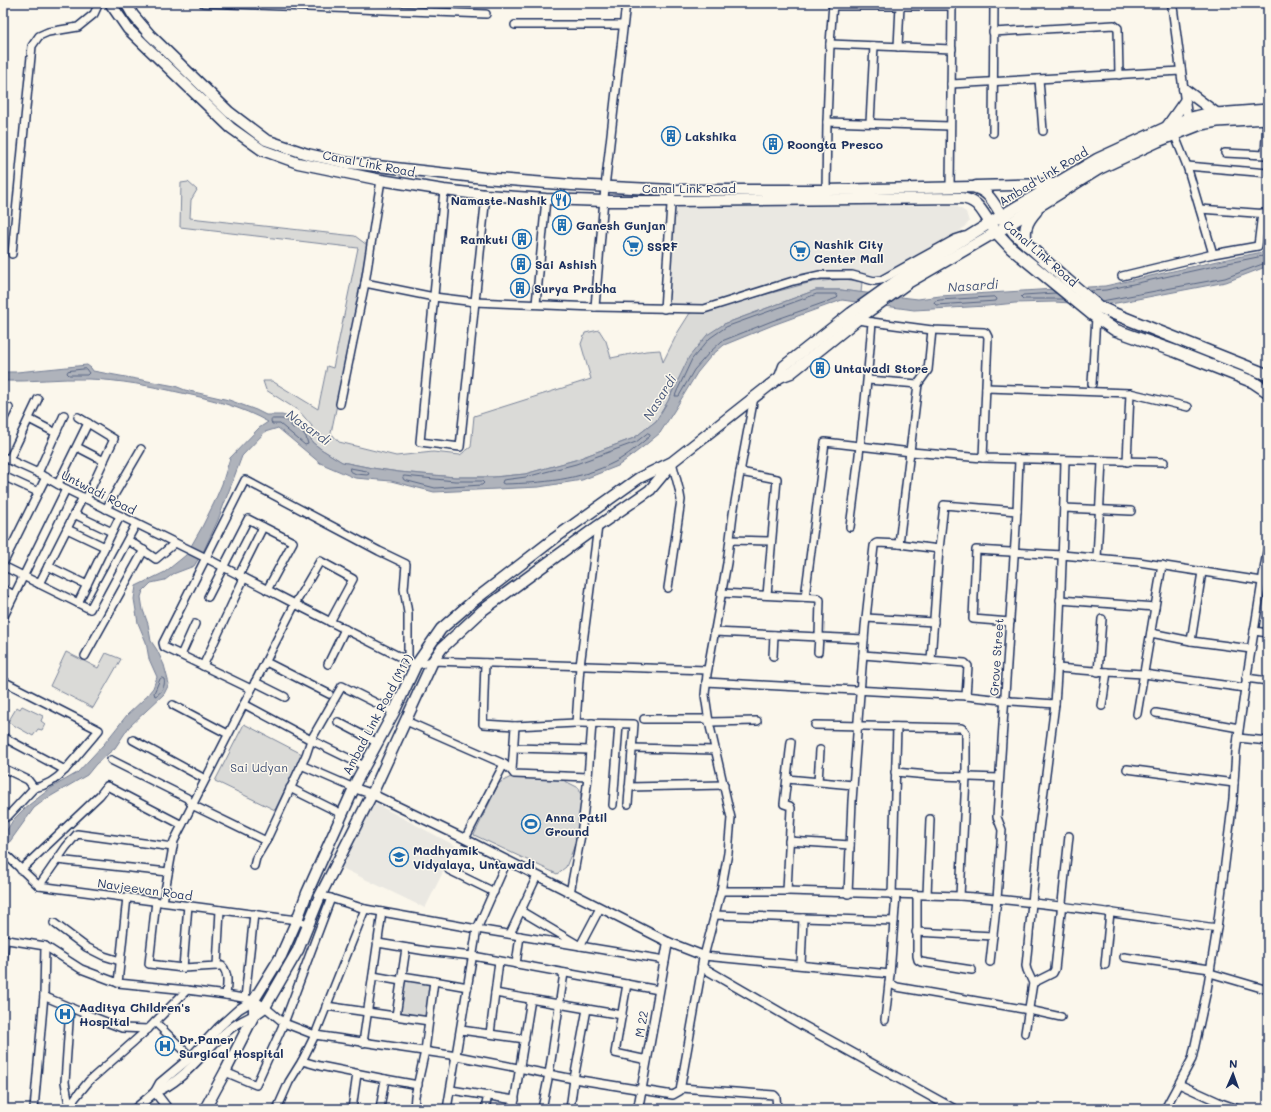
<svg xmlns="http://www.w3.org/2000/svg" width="1271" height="1112" font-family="Mali,sans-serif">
<rect width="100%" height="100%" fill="#fbf7ec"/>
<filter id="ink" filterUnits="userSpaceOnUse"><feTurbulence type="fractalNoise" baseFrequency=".025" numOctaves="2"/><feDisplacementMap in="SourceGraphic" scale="8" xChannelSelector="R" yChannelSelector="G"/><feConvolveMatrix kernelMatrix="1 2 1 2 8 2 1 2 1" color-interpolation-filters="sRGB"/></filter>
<g filter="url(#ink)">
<g fill="#eae8e2">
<polygon points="954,205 966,212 969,222 960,231 886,278 843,271 790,277 706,307 666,307 675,207"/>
<polygon points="374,803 456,846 425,908 342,868"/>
</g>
<g fill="#dadad7" stroke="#7a849a">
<polygon points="188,182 197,190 191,200 190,218 355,236 367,245 353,328 331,433 339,442 396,456 433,452 460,455 471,447 474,416 591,379 581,344 585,333 599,330 606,341 611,358 646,351 660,350 663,362 678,332 690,313 712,309 812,282 845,279 862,282 861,293 841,290 816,290 724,324 673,389 668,401 656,421 634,438 575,460 525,474 494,477 455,477 399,472 372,468 342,462 321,449 312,442 310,435 312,426 299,411 266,390 263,381 272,381 318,409 327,366 333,368 358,248 180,227 181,183"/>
<polygon points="66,652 98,668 106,653 121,659 93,708 50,686"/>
<polygon points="22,706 43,716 41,721 45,724 42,730 38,729 33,736 8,722 17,707 20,709"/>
<polygon points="244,724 302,754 275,810 215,781"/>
<polygon points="513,776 555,776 579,788 585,812 578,837 566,867 557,874 474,835 499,783"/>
<polygon points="404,979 432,984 426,1020 398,1015"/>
</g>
<path fill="#afb3bb" stroke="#747e96" d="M1268,251V266L1226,282L1106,305L1054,302L1015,303L987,306L914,310L842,300L773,325L724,345L711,356L697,373L674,411L660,433L643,447L618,466L582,480L539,487L434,492L391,481L355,478L320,463L278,428L265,432L242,456L218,520L204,550L194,566L173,574L165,580L151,583L143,591L141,597L143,610L148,624L151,641L157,650L164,665L169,684L164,694L129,727L115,748L96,764L87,775L46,799L34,808L6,847L3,845V834L7,830L13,820L25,808L51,788L77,773L104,744L127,715L144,699L153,688L157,677L149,659L146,642L138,623L134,599L136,586L165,572L186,555L202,527L214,503L222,484L230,458L259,428L268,422C242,407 211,399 182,393C151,386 120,380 88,379C60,378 31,382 3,381V372H17L87,365L91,368L93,371L175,386L185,390L229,400L256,410L266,415H282L289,417L294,421L295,424L303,425L308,430L312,442L321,449L342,462L372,468L399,472L455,477H494L525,474L575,460L634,438L656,421L668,401L689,357L707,335L724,324L816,290H841L918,299L940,296L1105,286L1227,259Z"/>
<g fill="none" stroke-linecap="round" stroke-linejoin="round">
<g stroke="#566483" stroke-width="1">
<polyline points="1090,291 1106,290 1228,263 1268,255"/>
<polyline points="1056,293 1023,295 1021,297 1023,299 1063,299"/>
<polygon points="817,294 836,294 838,297 837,298 772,321 722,341 709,353 694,370 679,396 675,396 677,391 692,359 710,338 726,327"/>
<polygon points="995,297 997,299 996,301 936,305 934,303 935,301 940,300"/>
<polyline points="1102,301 1225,278 1268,262"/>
<polygon points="86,369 89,373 87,375 69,375 67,373 68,371"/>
<path d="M273,419C286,419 285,418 293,428L301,430L306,437L308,444L305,445L280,424H272L271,421Z"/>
<path d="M648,433L650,434V436C639,445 627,456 615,462C580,480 542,483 504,484L502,483L503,480L526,477L576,464L636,442Z"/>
<polygon points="350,468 367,471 369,474 367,475 356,474 350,471"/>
<polygon points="404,476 455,481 482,481 484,483 482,485 435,488 404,480 403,478"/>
<path d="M162,678L164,679C166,685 161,694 155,696L154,693L160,679Z"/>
</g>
<defs>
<g id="minor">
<polyline points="203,3 486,14"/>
<polyline points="833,6 952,6 950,187"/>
<polyline points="515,25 623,25"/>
<polyline points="993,32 1114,25 1118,28 1119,75"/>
<polyline points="830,44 952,49"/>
<polyline points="898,47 900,6"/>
<polyline points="1039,79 1043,131"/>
<polyline points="951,84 1181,71"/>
<polyline points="827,122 950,126"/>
<polyline points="870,123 874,46"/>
<polyline points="1173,131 1187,166 1213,254"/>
<polyline points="993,133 994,3"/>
<polyline points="1225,153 1265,155 1267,118"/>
<polyline points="1187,166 1268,173"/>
<polyline points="444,190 420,442 460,447 486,195"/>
<polyline points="826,190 827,122 830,44 833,3"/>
<polyline points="1200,209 1268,214"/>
<polyline points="12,254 32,46 39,36 48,32 78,27 94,14 99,3"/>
<polyline points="1122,276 1213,254 1258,246 1262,213"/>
<polyline points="365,283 434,297 475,302 595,307 704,309 793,281 820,275 852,275 874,281 881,280 955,239 964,236"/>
<polyline points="536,304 546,199"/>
<polyline points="595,307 605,187 626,3"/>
<polyline points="664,309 672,190"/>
<polyline points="872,322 932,330 984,332 986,333 988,337 983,458 1164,462"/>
<polyline points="918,384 928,370 932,330"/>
<polyline points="1092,384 1096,317"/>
<polyline points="986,388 1130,393 1188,407"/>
<polyline points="754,397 741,467 733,514 727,563 707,674 705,695 709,722 731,818 728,853 721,891 704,956 890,974"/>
<polyline points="340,404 365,283 381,180"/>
<polyline points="78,417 114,439 86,499"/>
<polyline points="29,419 56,433"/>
<polyline points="3,420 9,408"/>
<polyline points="77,447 104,461"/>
<polyline points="3,457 38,473 66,489 204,557 295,604 416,665 433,661 707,670"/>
<polyline points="9,460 38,399"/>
<polyline points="1127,462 1130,393"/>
<polyline points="740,472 777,479 767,595"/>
<polyline points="38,473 64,415"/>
<polyline points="3,476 38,492"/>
<polyline points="58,484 88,423"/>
<polyline points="1064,508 1131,511"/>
<polyline points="106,509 141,449"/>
<polyline points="1017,511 1019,459"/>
<polyline points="74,514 112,532"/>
<polyline points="598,526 580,666 576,723 634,724 628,804"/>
<path d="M850,527C859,459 867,391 872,322L857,320"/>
<polyline points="67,529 105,547"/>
<polyline points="128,540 156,559 175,543"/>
<polyline points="730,540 771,541"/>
<polyline points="3,543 11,547"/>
<polyline points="899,544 939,549 944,505 1017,511 997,817 1002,830 997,899 990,962"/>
<polyline points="1097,558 1102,461"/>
<polyline points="3,564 46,477"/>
<polyline points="3,566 90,609 136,524"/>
<polyline points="48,566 87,585"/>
<polyline points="239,575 263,527"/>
<polyline points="39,584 83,497"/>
<polyline points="668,588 681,500 679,489 672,462"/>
<polyline points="3,589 14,595"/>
<polyline points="208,597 248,519 293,542 267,590"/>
<polyline points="805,597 825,442 911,452 983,458"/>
<polyline points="1060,600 1155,607 1137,714"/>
<polyline points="78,603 120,516"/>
<polyline points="1155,607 1162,565"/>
<polyline points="3,618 66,489"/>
<polyline points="866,618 934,622"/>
<polyline points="1010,622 973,619 976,550 1062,555 1139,562 1262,581"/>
<polyline points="1254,631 1268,633"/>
<polyline points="714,632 819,637 820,600 817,598 721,593"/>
<polyline points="1151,633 1191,641 1251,649"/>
<polyline points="1191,641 1202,572"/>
<polyline points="818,652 819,637 864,639"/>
<polyline points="181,655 195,624"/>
<polyline points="863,655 965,663 968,666 966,696"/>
<polyline points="85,656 144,550"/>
<polyline points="773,656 774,635"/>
<polyline points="931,660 939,549"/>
<polyline points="266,662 329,694"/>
<polyline points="485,663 483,724 515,726 512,771 514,774 588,777 592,723"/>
<polyline points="328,664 345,629"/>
<polyline points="203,666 244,578"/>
<polyline points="1057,668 1107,672 1144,674 1245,688"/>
<polyline points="1098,672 1102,619"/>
<polyline points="1246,678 1268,681"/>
<polyline points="3,681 99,730 65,770 3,737"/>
<polyline points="255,682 285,697"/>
<path d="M706,682L966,696L1011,701L1055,704C1061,623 1063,541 1065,460"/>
<polyline points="251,689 164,647 163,643 245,480 379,551 406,564 404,589 408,613 408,661"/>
<polyline points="244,704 311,740 364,766"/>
<polyline points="173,705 228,734"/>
<polyline points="1102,706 1107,672"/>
<polyline points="1156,713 1239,728"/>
<polyline points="644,719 708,719"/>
<polyline points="406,721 504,764 512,771"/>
<polyline points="338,722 378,743"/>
<polyline points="709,722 757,721"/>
<polyline points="815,725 961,728 964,730 966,733 966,777 960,896"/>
<polyline points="515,726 576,723"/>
<polyline points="1238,738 1268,741"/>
<polyline points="133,740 205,779"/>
<polyline points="514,748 590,750"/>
<polyline points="632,748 715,750"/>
<polyline points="111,760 187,798 192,805 266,841 306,755 311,740 342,686 394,712"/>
<polyline points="301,765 354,788"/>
<polyline points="3,768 28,780 34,788 8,816 3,819"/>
<polyline points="1127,769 1234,783"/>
<polyline points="895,772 939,776 999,778"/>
<polyline points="787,779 853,785"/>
<polyline points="818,782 820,750"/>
<polyline points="629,787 724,785"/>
<path d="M34,788C46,786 57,779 65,770"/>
<polyline points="290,788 342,814"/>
<polyline points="613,805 619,724"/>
<polyline points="465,839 504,764"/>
<polyline points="789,841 850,845"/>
<polyline points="3,852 39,886 297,920 309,925"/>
<polyline points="57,860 168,872"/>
<polyline points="507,861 477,929 665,960"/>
<polyline points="254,866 256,858 266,841"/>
<polyline points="21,870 100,795 107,786 182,825"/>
<polyline points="449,870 494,892"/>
<polyline points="39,886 66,847 77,834 173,847"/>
<path d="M721,891H787L960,896C1046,902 1132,916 1217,928"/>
<polyline points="787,891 791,808 790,806 784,804 791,742"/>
<polyline points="570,893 581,835 588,777"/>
<polyline points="848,894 852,801 865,627 874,546 875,544 877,543 899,544 918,384 868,380"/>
<polyline points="892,895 897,727"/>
<polyline points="927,895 930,819"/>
<polyline points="917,896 917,956 918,960 921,962 972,970"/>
<polyline points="327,897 365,909"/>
<polyline points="156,901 149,964 183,968 217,966 220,910"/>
<polyline points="163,902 174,841 295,604 320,561 353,579 330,622"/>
<polyline points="521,911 580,946 600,908"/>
<polyline points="714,915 894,921"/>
<polyline points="54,923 86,947 104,956 120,961"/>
<polyline points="916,932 993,936"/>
<polyline points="510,934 537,876"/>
<polyline points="3,938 8,940 45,946 44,995 48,998 83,1013 122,1028 148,1029"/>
<polyline points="378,943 426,951 473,956 659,990"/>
<polyline points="45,946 81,969 118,983"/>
<polyline points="1124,957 1210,969"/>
<polyline points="3,963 5,939"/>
<polyline points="516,964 520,936"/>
<polyline points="801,965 803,918"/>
<polyline points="1105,965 1110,912"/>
<path d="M217,966H222C229,973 227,986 226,995"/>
<polyline points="183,968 188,905"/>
<polyline points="1210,973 1268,990"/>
<polyline points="373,976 401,981"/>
<polyline points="402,976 434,981 425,1051 415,1096 414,1109"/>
<polyline points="434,981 468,987"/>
<polyline points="889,983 897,987 1029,1010 1061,1017"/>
<polyline points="1033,983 1053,973 1055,969 1069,836"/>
<polyline points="627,984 615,1053 647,1060"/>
<polyline points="187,990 226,995 254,1000 265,1007 284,1023 315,1035 457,1056 574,1079 673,1095 680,1091 702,967"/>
<polyline points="495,993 622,1015"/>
<polyline points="245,998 254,914"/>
<polyline points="326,1006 429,1021"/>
<polyline points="396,1016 406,948"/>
<polyline points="885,1020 890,974 896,895"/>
<polyline points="155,1022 194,1060"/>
<polyline points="461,1030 525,1039"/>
<polyline points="1025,1033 1033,983 1027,970 1026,966 1039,829 1055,704"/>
<polyline points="490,1034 499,961"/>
<polyline points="363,1043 382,912"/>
<polyline points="225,1072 256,1085 284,1023 331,898"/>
<polyline points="385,1079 418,1085"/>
<polyline points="1179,1084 1221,1103 1238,1109"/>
<polyline points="681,1088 774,1095 776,1097 777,1109"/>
<polyline points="451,1090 515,1100"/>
<polyline points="69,1105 65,1082 70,1007"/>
<polyline points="34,1109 44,995"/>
<polyline points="66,1109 89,1081 148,1029 187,990 118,983 127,897"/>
<polyline points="277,1109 289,1082 302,1061"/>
<polyline points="352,1109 357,1074"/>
<polyline points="380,1109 385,1079 320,1066 302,1061 315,1035 365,909 477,929 447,1109"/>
<polyline points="485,1109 488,1095"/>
<polyline points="513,1109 531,999"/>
<polyline points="542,1109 549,1074 564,973"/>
<polyline points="570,1109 574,1079 587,1009"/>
<polyline points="1165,1109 1192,1059 1207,990 1217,928 1233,799 1236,751 1245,688 1268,545"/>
</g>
<g id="tertiary">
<polyline points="1172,3 1188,123"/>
<polyline points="354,788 372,794 465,839 668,942 704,956 702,967 802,1025 954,1109"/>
<path d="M155,1092C183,1083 205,1049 227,1031C235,1024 244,1020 254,1015"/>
<polyline points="155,1092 168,1109"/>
<polyline points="135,1109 155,1092 160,1083 191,1057 219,1027 239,1009 254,1000"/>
<polyline points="638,1109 668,942"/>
</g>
<g id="secondary">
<path d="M110,3L128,29L231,128L262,150L298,163L381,180L444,190L486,195L546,199L604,201H671L961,198C978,200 981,210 990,223L896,281L851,313L784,366L780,377"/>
<path d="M126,3L133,15L150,35L229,112L266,140L307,154L348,163L386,167L484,178L572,185L672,190H826L972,187C989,191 993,202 1002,216"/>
<polyline points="1184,89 1216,113"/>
<polyline points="1166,128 1185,101"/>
<polyline points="976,186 1055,184"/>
<polyline points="254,1015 265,1007 298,950 320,896 372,794 433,661 442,648 483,610 598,526 650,490 670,466"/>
<polyline points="205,1109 225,1072 254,1015 254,1000 281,956 297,920 307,893 354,788 356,782 394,712 416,665 441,629 472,602 555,538 639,478 672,462 780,377 791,373 857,320 908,283 996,232"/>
</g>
<g id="primary">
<polyline points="1268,110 1203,115 1187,119 1170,126 1098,159 990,223 996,232 1011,248 1093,315 1115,330 1177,352 1253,382 1268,392"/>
<polyline points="1002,216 1015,234 1067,280 1099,307 1115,314 1268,375"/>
<polyline points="1003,228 1098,169 1158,141 1201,124 1217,121 1268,118"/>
<path d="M1027,245C1023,231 1026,222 1036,211"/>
</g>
</defs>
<use href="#minor" stroke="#1b2f5e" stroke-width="10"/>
<use href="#tertiary" stroke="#1b2f5e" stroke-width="11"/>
<use href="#secondary" stroke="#1b2f5e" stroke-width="13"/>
<use href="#primary" stroke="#1b2f5e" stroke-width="14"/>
<use href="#minor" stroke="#fbf7ec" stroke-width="7"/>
<use href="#tertiary" stroke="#fbf7ec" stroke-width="8"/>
<use href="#secondary" stroke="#fbf7ec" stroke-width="10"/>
<use href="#primary" stroke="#fbf7ec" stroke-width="11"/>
</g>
</g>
<defs>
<symbol id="building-ring" viewBox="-11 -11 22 22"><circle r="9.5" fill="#fbf7ec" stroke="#1f6fb2" stroke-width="1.5"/><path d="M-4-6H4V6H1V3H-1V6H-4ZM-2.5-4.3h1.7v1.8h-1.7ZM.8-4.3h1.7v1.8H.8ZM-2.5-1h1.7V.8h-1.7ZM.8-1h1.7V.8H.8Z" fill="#1f6fb2"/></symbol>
<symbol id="restaurant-ring" viewBox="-11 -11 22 22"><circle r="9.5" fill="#fbf7ec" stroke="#1f6fb2" stroke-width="1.5"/><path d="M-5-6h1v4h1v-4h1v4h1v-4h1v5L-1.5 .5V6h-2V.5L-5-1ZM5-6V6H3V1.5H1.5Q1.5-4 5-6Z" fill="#1f6fb2"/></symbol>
<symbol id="supermarket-ring" viewBox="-11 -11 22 22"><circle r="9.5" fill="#fbf7ec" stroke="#1f6fb2" stroke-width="1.5"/><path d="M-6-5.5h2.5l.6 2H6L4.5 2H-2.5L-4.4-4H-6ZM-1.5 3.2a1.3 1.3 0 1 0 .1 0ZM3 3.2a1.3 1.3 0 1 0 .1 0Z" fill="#1f6fb2"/></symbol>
<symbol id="stadium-ring" viewBox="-11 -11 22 22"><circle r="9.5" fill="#fbf7ec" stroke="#1f6fb2" stroke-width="1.5"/><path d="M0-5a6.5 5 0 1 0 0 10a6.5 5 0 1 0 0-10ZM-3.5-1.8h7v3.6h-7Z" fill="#1f6fb2"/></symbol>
<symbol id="school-ring" viewBox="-11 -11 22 22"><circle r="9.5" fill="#fbf7ec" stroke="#1f6fb2" stroke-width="1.5"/><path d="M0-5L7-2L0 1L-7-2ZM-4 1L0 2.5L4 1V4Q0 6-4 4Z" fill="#1f6fb2"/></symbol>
<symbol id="hospital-ring" viewBox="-11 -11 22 22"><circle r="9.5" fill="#fbf7ec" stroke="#1f6fb2" stroke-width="1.5"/><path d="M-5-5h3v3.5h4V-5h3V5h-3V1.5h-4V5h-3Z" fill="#1f6fb2"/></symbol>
</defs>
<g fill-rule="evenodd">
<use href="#building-ring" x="660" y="125" width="22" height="22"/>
<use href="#building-ring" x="762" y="133" width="22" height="22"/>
<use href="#restaurant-ring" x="550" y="189" width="22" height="22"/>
<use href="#building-ring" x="551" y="214" width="22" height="22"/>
<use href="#building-ring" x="511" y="228" width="22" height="22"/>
<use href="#supermarket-ring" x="622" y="235" width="22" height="22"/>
<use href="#supermarket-ring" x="789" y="240" width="22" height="22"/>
<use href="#building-ring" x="510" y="253" width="22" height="22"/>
<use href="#building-ring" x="509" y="277" width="22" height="22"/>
<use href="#building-ring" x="809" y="357" width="22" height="22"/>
<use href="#stadium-ring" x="520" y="813" width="22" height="22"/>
<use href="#school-ring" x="388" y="846" width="22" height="22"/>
<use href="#hospital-ring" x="54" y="1003" width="22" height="22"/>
<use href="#hospital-ring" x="154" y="1035" width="22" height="22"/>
</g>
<g text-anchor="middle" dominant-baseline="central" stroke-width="3" stroke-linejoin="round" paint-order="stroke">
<g font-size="12" font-weight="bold" fill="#1b2f5e" stroke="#fbf7ec" text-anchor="start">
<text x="685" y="136">Lakshika</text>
<text x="787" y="144">Roongta Presco</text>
<text x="547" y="200" text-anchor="end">Namaste Nashik</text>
<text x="576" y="225">Ganesh Gunjan</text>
<text x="508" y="239" text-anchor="end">Ramkuti</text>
<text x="814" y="244">Nashik City<tspan x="814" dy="14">Center Mall</tspan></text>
<text x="647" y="246">SSRF</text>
<text x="535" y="264">Sai Ashish</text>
<text x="534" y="288">Surya Prabha</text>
<text x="834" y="368">Untawadi Store</text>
<text x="545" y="817">Anna Patil<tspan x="545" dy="14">Ground</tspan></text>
<text x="413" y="850">Madhyamik<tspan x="413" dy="14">Vidyalaya, Untawadi</tspan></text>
<text x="79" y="1007">Aaditya Children's<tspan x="79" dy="14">Hospital</tspan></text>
<text x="179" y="1039">Dr.Paner<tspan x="179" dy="14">Surgical Hospital</tspan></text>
</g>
<g font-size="12" fill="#1b2f5e" stroke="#fbf7ec">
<text transform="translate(369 163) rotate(11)">Canal Link Road</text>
<text transform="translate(1043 176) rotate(-31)">Ambad Link Road</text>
<text x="689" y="188">Canal Link Road</text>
<text transform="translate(1041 253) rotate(41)">Canal Link Road</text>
<text transform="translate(99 492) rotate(27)">Untwadi Road</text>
<text transform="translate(996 657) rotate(-86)">Grove Street</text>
<text transform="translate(377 714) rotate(-62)">Ambad Link Road (M17)</text>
<text transform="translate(145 889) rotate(8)">Navjeevan Road</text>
<text transform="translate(641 1024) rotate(-80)">M 22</text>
</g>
<g font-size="12" fill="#415176" stroke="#fbf7ec">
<text x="259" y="767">Sai Udyan</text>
</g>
<g font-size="13" font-style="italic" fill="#47577a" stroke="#fbf7ec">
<text transform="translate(973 285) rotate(-4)">Nasardi</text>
<text transform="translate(659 397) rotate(-58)">Nasardi</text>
<text transform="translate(309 427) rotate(36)">Nasardi</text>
</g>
</g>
<rect width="1271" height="1112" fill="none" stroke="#fbf7ec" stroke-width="16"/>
<rect x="8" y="8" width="1255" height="1096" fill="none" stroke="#1b2f5e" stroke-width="1.5" filter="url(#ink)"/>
<g transform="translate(1233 1074) rotate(2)" stroke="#fbf7ec" stroke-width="3" paint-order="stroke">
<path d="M0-3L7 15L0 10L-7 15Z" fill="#1b2f5e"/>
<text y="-6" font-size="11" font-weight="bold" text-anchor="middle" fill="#1b2f5e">N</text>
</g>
</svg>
